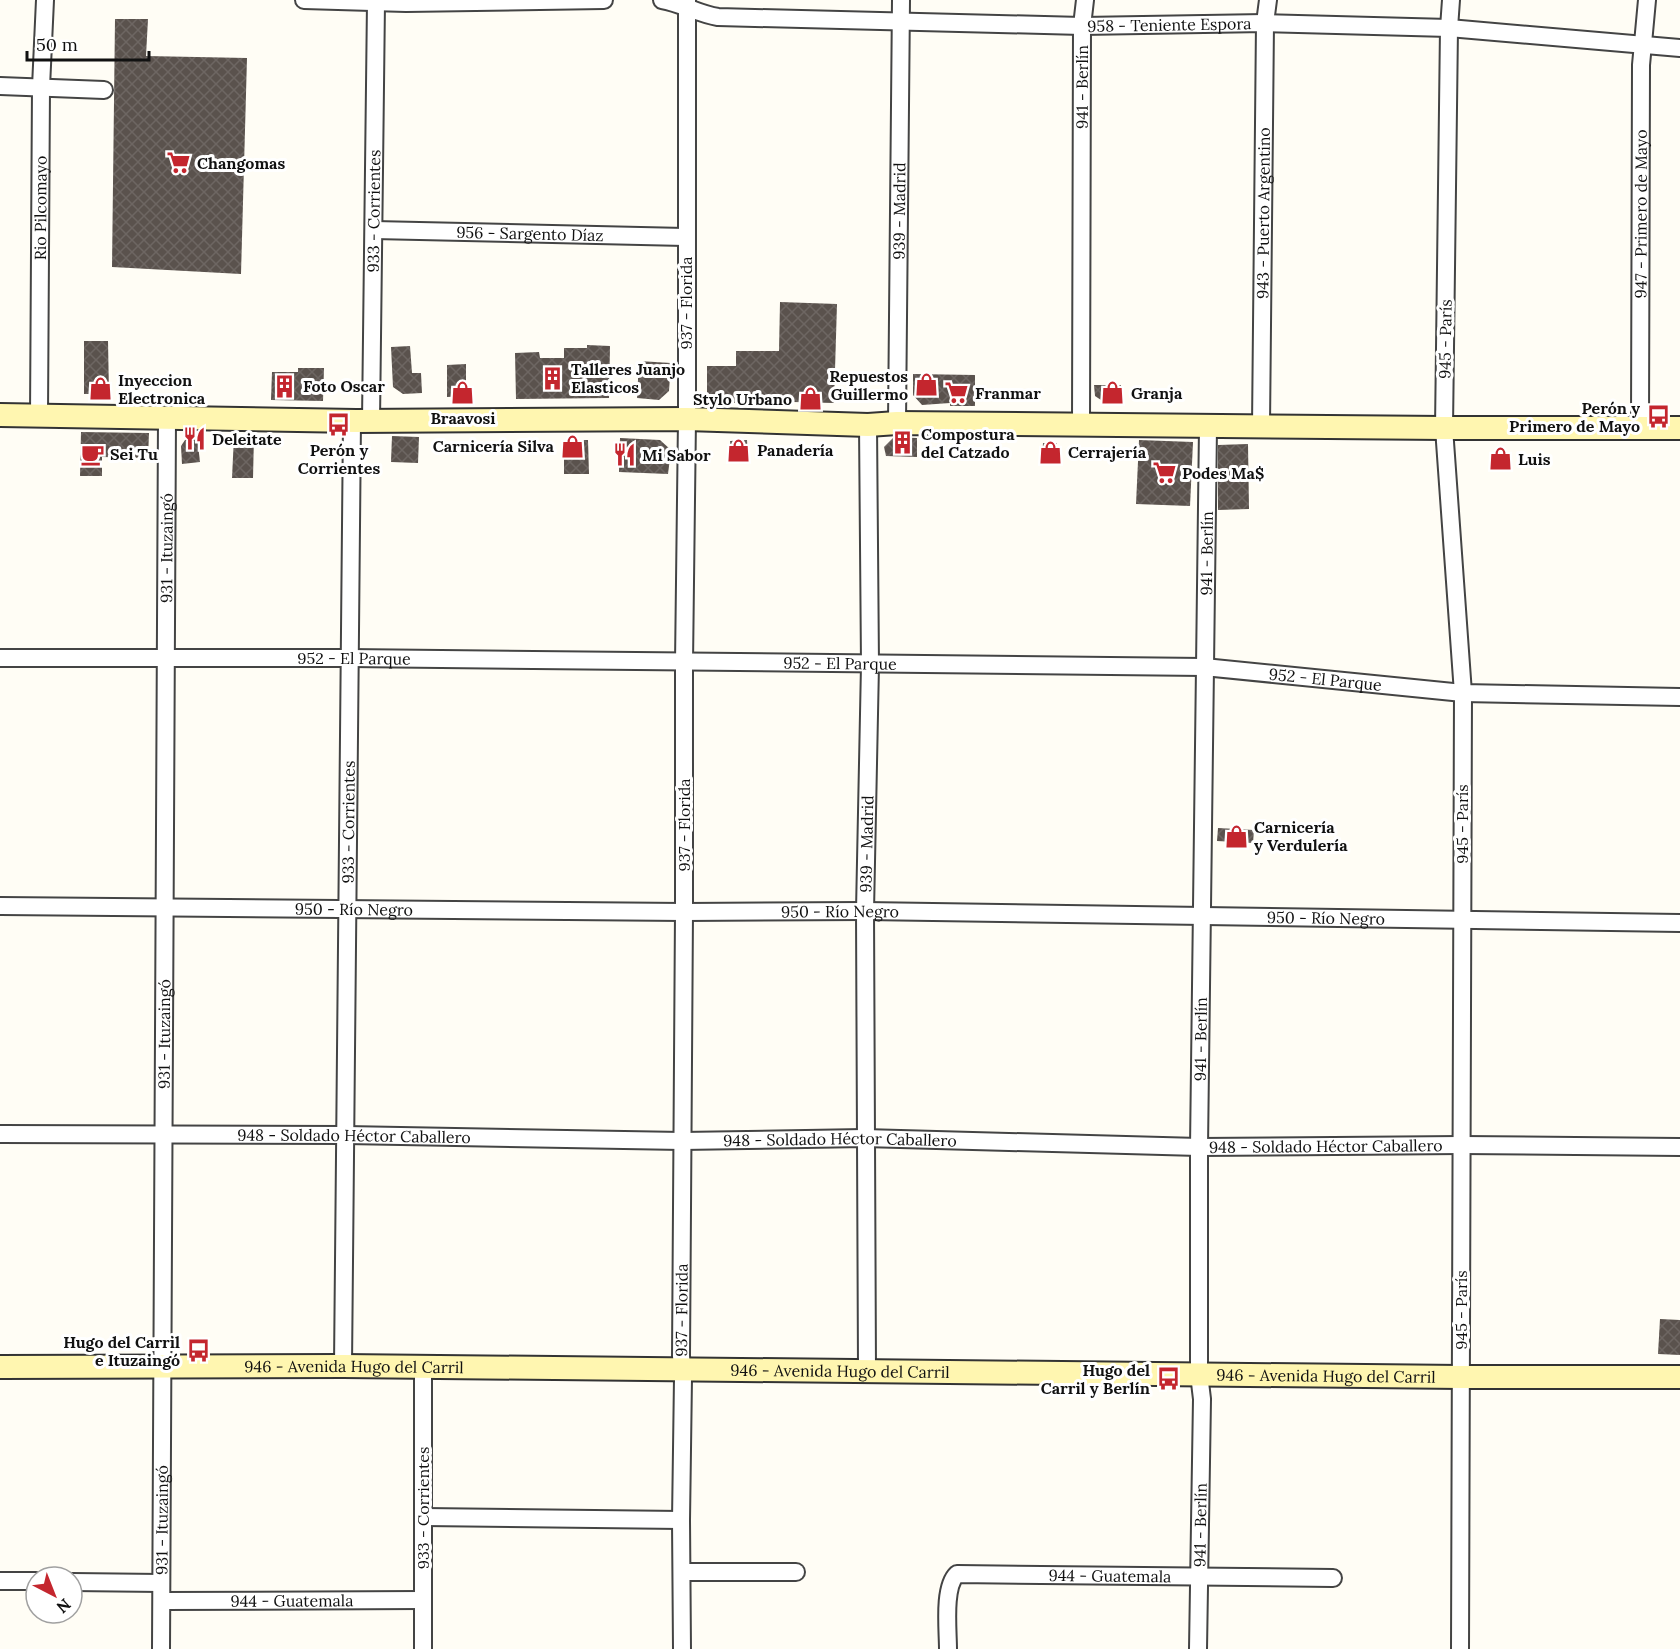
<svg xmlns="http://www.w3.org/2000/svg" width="1680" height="1649" font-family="Lora,serif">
<defs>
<pattern id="building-cross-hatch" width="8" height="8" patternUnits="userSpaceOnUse" patternTransform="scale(1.5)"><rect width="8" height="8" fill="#5a524d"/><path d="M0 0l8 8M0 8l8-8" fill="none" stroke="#6d6662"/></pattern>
</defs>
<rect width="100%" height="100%" fill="#fffdf5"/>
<g fill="url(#building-cross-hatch)">
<polygon points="115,19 148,19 146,56 247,58 241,274 112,267"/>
<polygon points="780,302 837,304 834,403 757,401 757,403 716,403 707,395 707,366 736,366 736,351 779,351"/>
<polygon points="84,341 108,341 109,394 84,394"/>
<polygon points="587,345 610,346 609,398 516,399 515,353 539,352 540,358 564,358 564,348 587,348"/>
<polygon points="410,346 412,373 421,373 422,393 403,394 393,387 391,347"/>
<polygon points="639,361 671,363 669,391 659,400 637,398"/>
<polygon points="466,364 466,396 447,397 447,365"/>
<polygon points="298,368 324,368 323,401 271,400 272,372 298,372"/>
<polygon points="913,374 975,375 975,406 950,406 950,403 922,405 913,395"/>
<polygon points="1094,385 1121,385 1120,400 1101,400 1095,396"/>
<polygon points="81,432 149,433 148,458 102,457 102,476 80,476"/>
<polygon points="197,436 200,462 182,464 181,446 187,437"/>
<polygon points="234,436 254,436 253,478 232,478"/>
<polygon points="392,436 419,437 418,463 391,462"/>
<polygon points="894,437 917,438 917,457 886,456 884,447"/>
<polygon points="620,438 660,440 671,450 668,474 619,472"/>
<polygon points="564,440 588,440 589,474 564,474"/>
<polygon points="747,440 748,460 731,461 730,441"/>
<polygon points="1139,440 1193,442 1190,506 1136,504"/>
<polygon points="1043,443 1057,443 1057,460 1042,460"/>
<polygon points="1248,444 1249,509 1218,510 1218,445"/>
<polygon points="1218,828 1254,830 1253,843 1217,841"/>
<polygon points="1660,1319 1680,1320 1680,1355 1658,1354"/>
</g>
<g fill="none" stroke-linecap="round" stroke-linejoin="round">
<defs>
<g id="street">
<polyline points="304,0 406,3 604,0"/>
<path id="s1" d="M662,0C681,3 698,14 718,17L1082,26L1265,23L1449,28L1680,48"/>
<polyline points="1451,0 1449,28 1444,428 1463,693 1460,1649"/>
<polyline points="0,86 104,90"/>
<path id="s2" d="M374,230L685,237"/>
<path id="s3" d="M39,416L41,87L45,0"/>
<path id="s4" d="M371,421L376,2"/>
<path id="s5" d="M897,423L901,0"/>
<path id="s6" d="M1081,426L1082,26L1085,0"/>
<path id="s7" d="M1261,426L1265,23L1268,0"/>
<path id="s8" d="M1640,427L1641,65L1647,0"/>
<path id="s9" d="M0,658H349L1204,667L1463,693L1680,697"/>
<path id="s10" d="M0,906L684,912L865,911L1680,923"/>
<path id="s11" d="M0,1134L346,1135L682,1141L864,1138L1199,1147L1462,1145L1680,1147"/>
<path id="s12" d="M343,1366L352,421"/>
<path id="s13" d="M867,1370L865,911L870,665L868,425"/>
<polyline points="424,1517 681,1520"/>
<polyline points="682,1572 796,1572"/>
<polyline points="0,1581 36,1581"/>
<polyline points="72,1582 161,1583"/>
<path id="s14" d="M162,1601L423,1600"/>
<path id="s15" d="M161,1649L167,418"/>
<polyline points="423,1649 423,1368"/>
<path id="s16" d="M682,1649L681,1520L683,1378L681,1356L684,912V663L687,419V0"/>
<path id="s17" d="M948,1649C948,1630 943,1587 957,1574L1333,1578"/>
<path id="s18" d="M1198,1649L1202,1399L1199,1374V1147L1208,427"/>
</g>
<g id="secondary">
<polyline points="0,415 356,421 687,419 868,425 897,423 1444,428 1680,428"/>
<path id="s19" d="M0,1367L343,1366L1461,1377H1680"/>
</g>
</defs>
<use href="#street" stroke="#444" stroke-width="20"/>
<use href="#secondary" stroke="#333" stroke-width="26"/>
<use href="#street" stroke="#fff" stroke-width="16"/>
<use href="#secondary" stroke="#fff6b0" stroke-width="22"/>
</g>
<defs>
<symbol id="supermarket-bare" viewBox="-9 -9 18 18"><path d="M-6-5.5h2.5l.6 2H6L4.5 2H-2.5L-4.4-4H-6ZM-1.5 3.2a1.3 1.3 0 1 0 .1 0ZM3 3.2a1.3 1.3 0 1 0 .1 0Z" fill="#c4262e" stroke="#fff" stroke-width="2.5" paint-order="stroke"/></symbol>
<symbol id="building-bare" viewBox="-9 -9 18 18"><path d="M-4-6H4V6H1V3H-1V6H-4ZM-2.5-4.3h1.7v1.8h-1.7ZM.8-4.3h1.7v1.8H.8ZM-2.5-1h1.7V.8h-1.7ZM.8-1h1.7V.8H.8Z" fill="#c4262e" stroke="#fff" stroke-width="2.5" paint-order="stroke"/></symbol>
<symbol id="shop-bare" viewBox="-9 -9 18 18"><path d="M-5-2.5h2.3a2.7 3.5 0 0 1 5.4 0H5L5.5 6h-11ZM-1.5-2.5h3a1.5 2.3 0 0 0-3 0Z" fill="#c4262e" stroke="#fff" stroke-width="2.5" paint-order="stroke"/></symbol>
<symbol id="bus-bare" viewBox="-9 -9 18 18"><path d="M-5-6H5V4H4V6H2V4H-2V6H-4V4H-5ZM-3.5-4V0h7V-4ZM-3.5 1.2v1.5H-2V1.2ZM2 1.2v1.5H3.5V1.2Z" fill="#c4262e" stroke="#fff" stroke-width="2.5" paint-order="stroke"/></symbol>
<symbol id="restaurant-bare" viewBox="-9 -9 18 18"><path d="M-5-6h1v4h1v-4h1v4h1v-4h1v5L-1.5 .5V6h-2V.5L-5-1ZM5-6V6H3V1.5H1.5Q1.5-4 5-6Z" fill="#c4262e" stroke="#fff" stroke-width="2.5" paint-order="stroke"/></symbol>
<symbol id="cafe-bare" viewBox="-9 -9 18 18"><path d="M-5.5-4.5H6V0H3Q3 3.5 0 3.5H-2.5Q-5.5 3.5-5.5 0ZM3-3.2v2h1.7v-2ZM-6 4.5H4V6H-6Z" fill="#c4262e" stroke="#fff" stroke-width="2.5" paint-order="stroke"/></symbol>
</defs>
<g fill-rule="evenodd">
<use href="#supermarket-bare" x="162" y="146" width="33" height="33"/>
<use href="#building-bare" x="536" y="362" width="33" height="33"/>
<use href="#shop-bare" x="910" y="368" width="33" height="33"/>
<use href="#building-bare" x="268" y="370" width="33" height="33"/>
<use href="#shop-bare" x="84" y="372" width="33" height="33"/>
<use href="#shop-bare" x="446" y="376" width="33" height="33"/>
<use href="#supermarket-bare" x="940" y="376" width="33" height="33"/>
<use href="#shop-bare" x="1096" y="376" width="33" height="33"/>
<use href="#shop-bare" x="794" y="382" width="33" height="33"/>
<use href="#bus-bare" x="1642" y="400" width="33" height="33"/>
<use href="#bus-bare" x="322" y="408" width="33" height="33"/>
<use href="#restaurant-bare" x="178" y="422" width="33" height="33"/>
<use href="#building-bare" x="886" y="426" width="33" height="33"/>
<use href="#shop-bare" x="556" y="430" width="33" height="33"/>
<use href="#shop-bare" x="722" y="434" width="33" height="33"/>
<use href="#shop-bare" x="1034" y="436" width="33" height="33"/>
<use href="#cafe-bare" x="76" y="438" width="33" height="33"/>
<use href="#restaurant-bare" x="608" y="438" width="33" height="33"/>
<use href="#shop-bare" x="1484" y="442" width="33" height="33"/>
<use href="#supermarket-bare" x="1148" y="456" width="33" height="33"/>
<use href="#shop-bare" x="1220" y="820" width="33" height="33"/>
<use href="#bus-bare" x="182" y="1334" width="33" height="33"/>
<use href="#bus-bare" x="1152" y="1362" width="33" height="33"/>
</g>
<g text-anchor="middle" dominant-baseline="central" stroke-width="6" stroke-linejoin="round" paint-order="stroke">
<g font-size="16" fill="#111" stroke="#fff">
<text stroke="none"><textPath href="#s1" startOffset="510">958 - Teniente Espora</textPath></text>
<text stroke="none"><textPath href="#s6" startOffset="339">941 - Berlín</textPath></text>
<text stroke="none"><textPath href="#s3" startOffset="208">Rio Pilcomayo</textPath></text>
<text stroke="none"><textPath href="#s4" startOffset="210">933 - Corrientes</textPath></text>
<text stroke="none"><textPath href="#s5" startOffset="212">939 - Madrid</textPath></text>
<text stroke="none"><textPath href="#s7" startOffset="213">943 - Puerto Argentino</textPath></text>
<text stroke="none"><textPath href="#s8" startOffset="213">947 - Primero de Mayo</textPath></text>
<text stroke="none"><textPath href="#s2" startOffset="156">956 - Sargento Díaz</textPath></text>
<text transform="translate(686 303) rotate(-90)">937 - Florida</text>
<text transform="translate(1445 339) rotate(-89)">945 - París</text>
<text stroke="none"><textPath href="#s15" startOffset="1101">931 - Ituzaingó</textPath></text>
<text stroke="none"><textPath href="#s18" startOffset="1096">941 - Berlín</textPath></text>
<text stroke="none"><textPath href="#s9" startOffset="354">952 - El Parque</textPath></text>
<text stroke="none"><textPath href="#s9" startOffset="840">952 - El Parque</textPath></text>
<text stroke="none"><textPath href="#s9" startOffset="1326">952 - El Parque</textPath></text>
<text stroke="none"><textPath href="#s12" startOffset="544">933 - Corrientes</textPath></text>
<text transform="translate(1462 824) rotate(-90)">945 - París</text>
<text transform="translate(684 825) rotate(-90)">937 - Florida</text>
<text stroke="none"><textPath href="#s13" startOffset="526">939 - Madrid</textPath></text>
<text stroke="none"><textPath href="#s10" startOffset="354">950 - Río Negro</textPath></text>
<text stroke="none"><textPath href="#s10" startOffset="840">950 - Río Negro</textPath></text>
<text stroke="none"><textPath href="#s10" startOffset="1326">950 - Río Negro</textPath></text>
<text stroke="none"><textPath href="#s15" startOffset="615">931 - Ituzaingó</textPath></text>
<text stroke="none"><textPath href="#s18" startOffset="610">941 - Berlín</textPath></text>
<text stroke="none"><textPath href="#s11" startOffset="354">948 - Soldado Héctor Caballero</textPath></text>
<text stroke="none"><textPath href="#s11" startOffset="840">948 - Soldado Héctor Caballero</textPath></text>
<text stroke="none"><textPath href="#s11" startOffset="1326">948 - Soldado Héctor Caballero</textPath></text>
<text transform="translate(1461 1310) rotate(-90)">945 - París</text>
<text stroke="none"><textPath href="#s16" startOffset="339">937 - Florida</textPath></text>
<text stroke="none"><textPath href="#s19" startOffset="354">946 - Avenida Hugo del Carril</textPath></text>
<text stroke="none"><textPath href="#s19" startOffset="840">946 - Avenida Hugo del Carril</textPath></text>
<text stroke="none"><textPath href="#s19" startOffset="1326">946 - Avenida Hugo del Carril</textPath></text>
<text transform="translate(423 1508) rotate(-90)">933 - Corrientes</text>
<text stroke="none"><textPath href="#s15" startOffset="129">931 - Ituzaingó</textPath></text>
<text stroke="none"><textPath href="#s18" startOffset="124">941 - Berlín</textPath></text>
<text stroke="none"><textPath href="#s17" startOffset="230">944 - Guatemala</textPath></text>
<text stroke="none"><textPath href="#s14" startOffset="130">944 - Guatemala</textPath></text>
</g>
<g font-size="16" font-weight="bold" fill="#111" stroke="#fff" text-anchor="start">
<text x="197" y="163">Changomas</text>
<text x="571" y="369">Talleres Juanjo<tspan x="571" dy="18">Elasticos</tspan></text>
<text x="908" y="376" text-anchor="end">Repuestos<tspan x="908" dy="18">Guillermo</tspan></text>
<text x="118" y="380">Inyeccion<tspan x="118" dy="18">Electronica</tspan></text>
<text x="303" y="386">Foto Oscar</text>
<text x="975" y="393">Franmar</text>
<text x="1131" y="393">Granja</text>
<text x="792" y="399" text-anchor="end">Stylo Urbano</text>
<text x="1640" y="408" text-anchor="end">Perón y<tspan x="1640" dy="18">Primero de Mayo</tspan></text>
<text x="463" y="418" text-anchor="middle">Braavosi</text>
<text x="921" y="434">Compostura<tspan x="921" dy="18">del Catzado</tspan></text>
<text x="212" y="439">Deleitate</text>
<text x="554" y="446" text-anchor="end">Carnicería Silva</text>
<text x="339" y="450" text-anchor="middle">Perón y<tspan x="339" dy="18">Corrientes</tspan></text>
<text x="757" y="450">Panadería</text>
<text x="1068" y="452">Cerrajería</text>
<text x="110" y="454">Sei Tu</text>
<text x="642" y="455">Mi Sabor</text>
<text x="1518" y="459">Luis</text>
<text x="1182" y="473">Podes Ma$</text>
<text x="1254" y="827">Carnicería<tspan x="1254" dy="18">y Verdulería</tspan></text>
<text x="180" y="1342" text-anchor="end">Hugo del Carril<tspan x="180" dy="18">e Ituzaingó</tspan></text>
<text x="1150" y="1370" text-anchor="end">Hugo del<tspan x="1150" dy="18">Carril y Berlín</tspan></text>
</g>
</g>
<g transform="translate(54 1595) rotate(138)"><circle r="28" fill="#ffffff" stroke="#a0a0a0" stroke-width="1.5"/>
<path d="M0-4.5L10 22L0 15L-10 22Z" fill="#c4262e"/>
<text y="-9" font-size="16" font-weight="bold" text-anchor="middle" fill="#111111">N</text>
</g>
<path d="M27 51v9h122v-9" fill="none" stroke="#111111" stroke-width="3"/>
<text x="36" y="51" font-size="18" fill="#111111" stroke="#ffffff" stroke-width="4.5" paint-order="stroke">50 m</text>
</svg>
